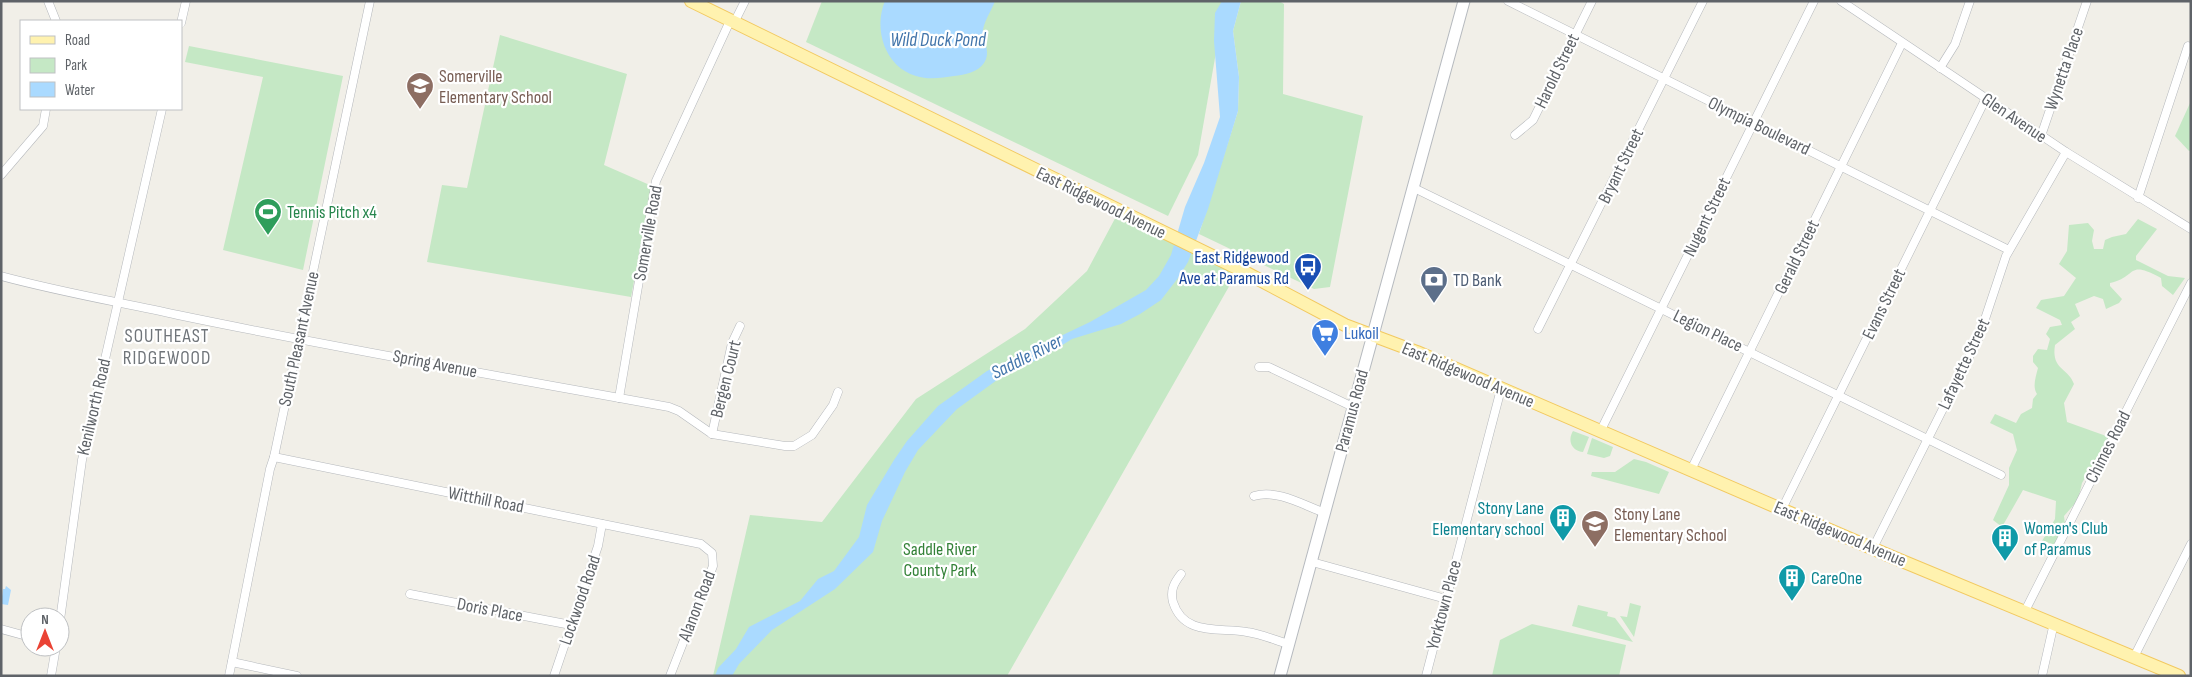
<svg xmlns="http://www.w3.org/2000/svg" width="2192" height="677" font-family="'Sofia Sans Condensed',sans-serif">
<rect width="100%" height="100%" fill="#f1efe8"/>
<g fill="#c5e8c5">
<polygon points="822,1 1225,1 1198,155 1168,216 806,42"/>
<polygon points="1241,1 1279,1 1284,4 1283,94 1363,116 1330,287 1314,289 1199,234 1238,111 1239,77 1233,31"/>
<polygon points="500,35 627,74 604,165 652,186 631,297 427,262 442,185 467,188"/>
<polygon points="189,46 343,76 303,270 223,250 263,77 185,62"/>
<polygon points="2191,101 2191,150 2189,151 2175,136"/>
<polygon points="1119,211 1239,269 1007,676 713,676 750,515 822,522 916,399 1025,329 1087,271"/>
<path d="M2138,219L2157,229L2136,256V260L2168,276L2185,278L2173,295L2162,286L2161,278C2126,259 2138,277 2110,283V286L2122,299L2119,303L2106,309L2103,299L2094,296L2075,304L2080,316L2071,322L2075,329L2055,345C2051,370 2068,367 2074,384L2064,403L2067,422L2109,437L2082,483L2078,500L2064,516L2065,524L2056,545L2042,541L2055,519L2056,501L2023,490L2002,527L1993,520L2009,485V468L2017,450L2013,434L1990,423L1995,414L2016,423L2021,414L2032,408L2033,399L2037,394C2032,387 2036,376 2038,368L2033,362V356L2038,349L2047,350L2050,339L2046,334L2050,327L2062,325L2060,320L2036,308L2041,300L2064,296L2076,278L2059,264L2067,251L2069,225L2088,223L2094,230L2092,241L2094,249H2103L2105,240L2112,237L2126,234Z"/>
<path d="M1573,431L1589,437L1583,452C1572,451 1567,441 1573,431Z"/>
<polygon points="1592,438 1613,447 1610,456 1604,458 1587,454"/>
<polygon points="1634,459 1646,462 1669,472 1659,494 1591,476 1592,472 1615,472"/>
<polygon points="1630,603 1641,606 1634,637 1620,616 1627,617"/>
<polygon points="1578,605 1608,612 1607,616 1615,618 1633,642 1572,626"/>
<polygon points="1532,624 1626,645 1619,676 1492,676 1500,640"/>
</g>
<g fill="#aadaff">
<path d="M885,1H995C992,10 982,24 983,33C984,43 991,53 984,63C978,72 965,75 954,76C942,78 928,80 916,76C885,67 873,29 885,1Z"/>
<polygon points="1222,1 1241,1 1233,31 1239,77 1238,111 1208,209 1188,262 1178,278 1161,300 1140,314 1121,324 1072,339 1048,354 997,380 957,409 918,450 905,472 882,521 873,552 835,589 772,630 739,664 732,676 715,676 718,668 736,649 749,627 800,601 818,579 834,571 859,537 867,505 894,460 907,441 938,406 987,371 1090,322 1146,290 1159,276 1171,255 1185,207 1204,163 1220,117 1214,41 1215,13"/>
<polygon points="6,586 11,590 8,605 1,604 3,589 5,589"/>
</g>
<g fill="none" stroke-linecap="round" stroke-linejoin="round">
<defs>
<g id="minor">
<polyline points="48,1 56,21"/>
<polyline points="1508,1 2009,250"/>
<polyline points="1841,1 2066,152 2191,229"/>
<polyline points="181,23 186,1"/>
<polyline points="734,23 745,1"/>
<polyline points="1940,68 1955,44 1970,1"/>
<polyline points="1515,135 1533,120 1592,1"/>
<polyline points="2041,136 2087,1"/>
<polyline points="1,175 43,126 46,109"/>
<polyline points="1414,188 2001,475"/>
<polyline points="2138,198 2188,46"/>
<path d="M1,276C60,292 119,302 178,315C341,349 505,377 669,407L679,411L712,434L785,446H794L812,435L833,405L838,392"/>
<polyline points="1538,329 1703,1"/>
<polyline points="1259,367 1269,367 1353,407"/>
<polyline points="619,398 656,181 730,21"/>
<polyline points="1600,432 1814,1"/>
<polyline points="712,434 732,343 740,326"/>
<polyline points="274,457 701,544 712,553 713,566 670,676"/>
<polyline points="1691,470 1902,43"/>
<path d="M1254,496C1277,489 1303,505 1325,513"/>
<polyline points="1782,509 1986,98"/>
<polyline points="1873,548 1979,337 2006,256 2066,152"/>
<polyline points="1312,562 1446,599"/>
<path d="M1181,574C1174,583 1170,590 1173,602C1184,637 1220,627 1247,632C1261,634 1275,640 1288,644"/>
<polyline points="410,594 571,625"/>
<polyline points="2025,611 2191,283"/>
<polyline points="60,620 82,460 162,109"/>
<polyline points="1,629 30,637"/>
<polyline points="2134,657 2191,544"/>
<polyline points="232,662 297,676"/>
<polyline points="51,676 56,647"/>
<polyline points="229,676 270,469 274,457 370,1"/>
<polyline points="554,676 598,546 602,524"/>
<polyline points="1426,676 1501,389"/>
<polyline points="2042,676 2054,623"/>
</g>
<polyline id="secondary" points="1280,676 1464,1"/>
<polyline id="primary" points="691,1 1239,269 1345,325 1417,352 1890,556 2179,676"/>
</defs>
<use href="#minor" stroke="#b5b8bc" stroke-width="9"/>
<use href="#secondary" stroke="#b6babf" stroke-width="13"/>
<use href="#primary" stroke="#f2c960" stroke-width="14"/>
<use href="#minor" stroke="#fff" stroke-width="8"/>
<use href="#secondary" stroke="#fff" stroke-width="11"/>
<use href="#primary" stroke="#fff2af" stroke-width="12"/>
</g>
<defs>
<symbol id="school-pin" viewBox="-11 -11 22 30"><path d="M0 17L-7.5 6A9.5 9.5 0 1 1 7.5 6Z" fill="#8d6e63" stroke="#fff"/><path d="M0-5L7-2L0 1L-7-2ZM-4 1L0 2.5L4 1V4Q0 6-4 4Z" fill="#fff"/></symbol>
<symbol id="stadium-pin" viewBox="-11 -11 22 30"><path d="M0 17L-7.5 6A9.5 9.5 0 1 1 7.5 6Z" fill="#2e9e5b" stroke="#fff"/><path d="M0-5a6.5 5 0 1 0 0 10a6.5 5 0 1 0 0-10ZM-3.5-1.8h7v3.6h-7Z" fill="#fff"/></symbol>
<symbol id="bus-pin" viewBox="-11 -11 22 30"><path d="M0 17L-7.5 6A9.5 9.5 0 1 1 7.5 6Z" fill="#1a4fb4" stroke="#fff"/><path d="M-5-6H5V4H4V6H2V4H-2V6H-4V4H-5ZM-3.5-4V0h7V-4ZM-3.5 1.2v1.5H-2V1.2ZM2 1.2v1.5H3.5V1.2Z" fill="#fff"/></symbol>
<symbol id="bank-pin" viewBox="-11 -11 22 30"><path d="M0 17L-7.5 6A9.5 9.5 0 1 1 7.5 6Z" fill="#5c6f8a" stroke="#fff"/><path d="M-6-4H6V4H-6ZM0-2.3a2.3 2.3 0 1 0 0 4.6a2.3 2.3 0 1 0 0-4.6Z" fill="#fff"/></symbol>
<symbol id="supermarket-pin" viewBox="-11 -11 22 30"><path d="M0 17L-7.5 6A9.5 9.5 0 1 1 7.5 6Z" fill="#3f7fe0" stroke="#fff"/><path d="M-6-5.5h2.5l.6 2H6L4.5 2H-2.5L-4.4-4H-6ZM-1.5 3.2a1.3 1.3 0 1 0 .1 0ZM3 3.2a1.3 1.3 0 1 0 .1 0Z" fill="#fff"/></symbol>
<symbol id="building-pin" viewBox="-11 -11 22 30"><path d="M0 17L-7.5 6A9.5 9.5 0 1 1 7.5 6Z" fill="#0f9aa8" stroke="#fff"/><path d="M-4-6H4V6H1V3H-1V6H-4ZM-2.5-4.3h1.7v1.8h-1.7ZM.8-4.3h1.7v1.8H.8ZM-2.5-1h1.7V.8h-1.7ZM.8-1h1.7V.8H.8Z" fill="#fff"/></symbol>
</defs>
<g fill-rule="evenodd">
<use href="#school-pin" x="404" y="70" width="32" height="43"/>
<use href="#stadium-pin" x="252" y="196" width="32" height="43"/>
<use href="#bus-pin" x="1292" y="251" width="32" height="43"/>
<use href="#bank-pin" x="1418" y="264" width="32" height="43"/>
<use href="#supermarket-pin" x="1309" y="317" width="32" height="43"/>
<use href="#building-pin" x="1547" y="502" width="32" height="43"/>
<use href="#school-pin" x="1579" y="508" width="32" height="43"/>
<use href="#building-pin" x="1989" y="522" width="32" height="43"/>
<use href="#building-pin" x="1776" y="562" width="32" height="43"/>
</g>
<g text-anchor="middle" dominant-baseline="central" stroke-width="4.5" stroke-linejoin="round" paint-order="stroke">
<g font-size="18" fill="#5f6368" stroke="#fff">
<text transform="translate(2064 69) rotate(-71)">Wynetta Place</text>
<text transform="translate(1557 71) rotate(-64)">Harold Street</text>
<text transform="translate(2014 118) rotate(34)">Glen Avenue</text>
<text transform="translate(1759 126) rotate(26)">Olympia Boulevard</text>
<text transform="translate(1621 166) rotate(-64)">Bryant Street</text>
<text transform="translate(1101 203) rotate(26)">East Ridgewood Avenue</text>
<text transform="translate(1707 217) rotate(-64)">Nugent Street</text>
<text transform="translate(648 233) rotate(-80)">Somerville Road</text>
<text transform="translate(1797 257) rotate(-64)">Gerald Street</text>
<text transform="translate(1884 304) rotate(-64)">Evans Street</text>
<text transform="translate(1708 331) rotate(26)">Legion Place</text>
<text transform="translate(299 339) rotate(-78)">South Pleasant Avenue</text>
<text transform="translate(435 364) rotate(11)">Spring Avenue</text>
<text transform="translate(1964 364) rotate(-65)">Lafayette Street</text>
<text transform="translate(1468 375) rotate(23)">East Ridgewood Avenue</text>
<text transform="translate(726 379) rotate(-76)">Bergen Court</text>
<text transform="translate(94 407) rotate(-77)">Kenilworth Road</text>
<text transform="translate(1352 411) rotate(-75)">Paramus Road</text>
<text transform="translate(2108 447) rotate(-63)">Chimes Road</text>
<text transform="translate(486 500) rotate(11)">Witthill Road</text>
<text transform="translate(1840 534) rotate(23)">East Ridgewood Avenue</text>
<text transform="translate(580 600) rotate(-71)">Lockwood Road</text>
<text transform="translate(1444 605) rotate(-75)">Yorktown Place</text>
<text transform="translate(697 606) rotate(-69)">Alanon Road</text>
<text transform="translate(490 610) rotate(11)">Doris Place</text>
</g>
<g font-size="18" fill="#785e54" stroke="#fff" text-anchor="start">
<text x="439" y="76">Somerville<tspan x="439" dy="21">Elementary School</tspan></text>
<text x="1614" y="514">Stony Lane<tspan x="1614" dy="21">Elementary School</tspan></text>
</g>
<g font-size="18" fill="#27864d" stroke="#fff" text-anchor="start">
<text x="287" y="212">Tennis Pitch x4</text>
</g>
<g font-size="18" fill="#164399" stroke="#fff" text-anchor="end">
<text x="1289" y="257">East Ridgewood<tspan x="1289" dy="21">Ave at Paramus Rd</tspan></text>
</g>
<g font-size="18" fill="#4e5e75" stroke="#fff" text-anchor="start">
<text x="1453" y="280">TD Bank</text>
</g>
<g font-size="18" fill="#366cbe" stroke="#fff" text-anchor="start">
<text x="1344" y="333">Lukoil</text>
</g>
<g font-size="18" fill="#0d838f" stroke="#fff" text-anchor="start">
<text x="1544" y="508" text-anchor="end">Stony Lane<tspan x="1544" dy="21">Elementary school</tspan></text>
<text x="2024" y="528">Women's Club<tspan x="2024" dy="21">of Paramus</tspan></text>
<text x="1811" y="578">CareOne</text>
</g>
<g font-size="18" fill="#348238" stroke="#fff">
<text x="940" y="549">Saddle River<tspan x="940" dy="21">County Park</tspan></text>
</g>
<g font-size="19" font-style="italic" fill="#4174aa" stroke="#fff">
<text x="938" y="40">Wild Duck Pond</text>
<text transform="translate(1027 357) rotate(-27)">Saddle River</text>
</g>
<g font-size="19" letter-spacing="1" fill="#70757a" stroke="#fff">
<text x="167" y="336">SOUTHEAST<tspan x="167" dy="22">RIDGEWOOD</tspan></text>
</g>
</g>
<rect width="2192" height="677" fill="none" stroke="#5f6368" stroke-width="5"/>
<rect x="20" y="20" width="162" height="90" fill="#ffffff" stroke="#bfc1c3"/>
<rect x="30" y="36" width="25" height="8" fill="#fff2af" stroke="#bfc1c3"/>
<text x="65" y="45" font-size="15" fill="#5f6368">Road</text>
<rect x="30" y="58" width="25" height="15" fill="#c5e8c5" stroke="#bfc1c3"/>
<text x="65" y="70" font-size="15" fill="#5f6368">Park</text>
<rect x="30" y="82" width="25" height="15" fill="#aadaff" stroke="#bfc1c3"/>
<text x="65" y="95" font-size="15" fill="#5f6368">Water</text>
<g transform="translate(45 632)"><circle r="24" fill="#ffffff" stroke="#bfc1c3"/>
<path d="M0-4L9 19L0 12L-9 19Z" fill="#ea4335"/>
<text y="-8" font-size="14" font-weight="bold" text-anchor="middle" fill="#5f6368">N</text>
</g>
</svg>
